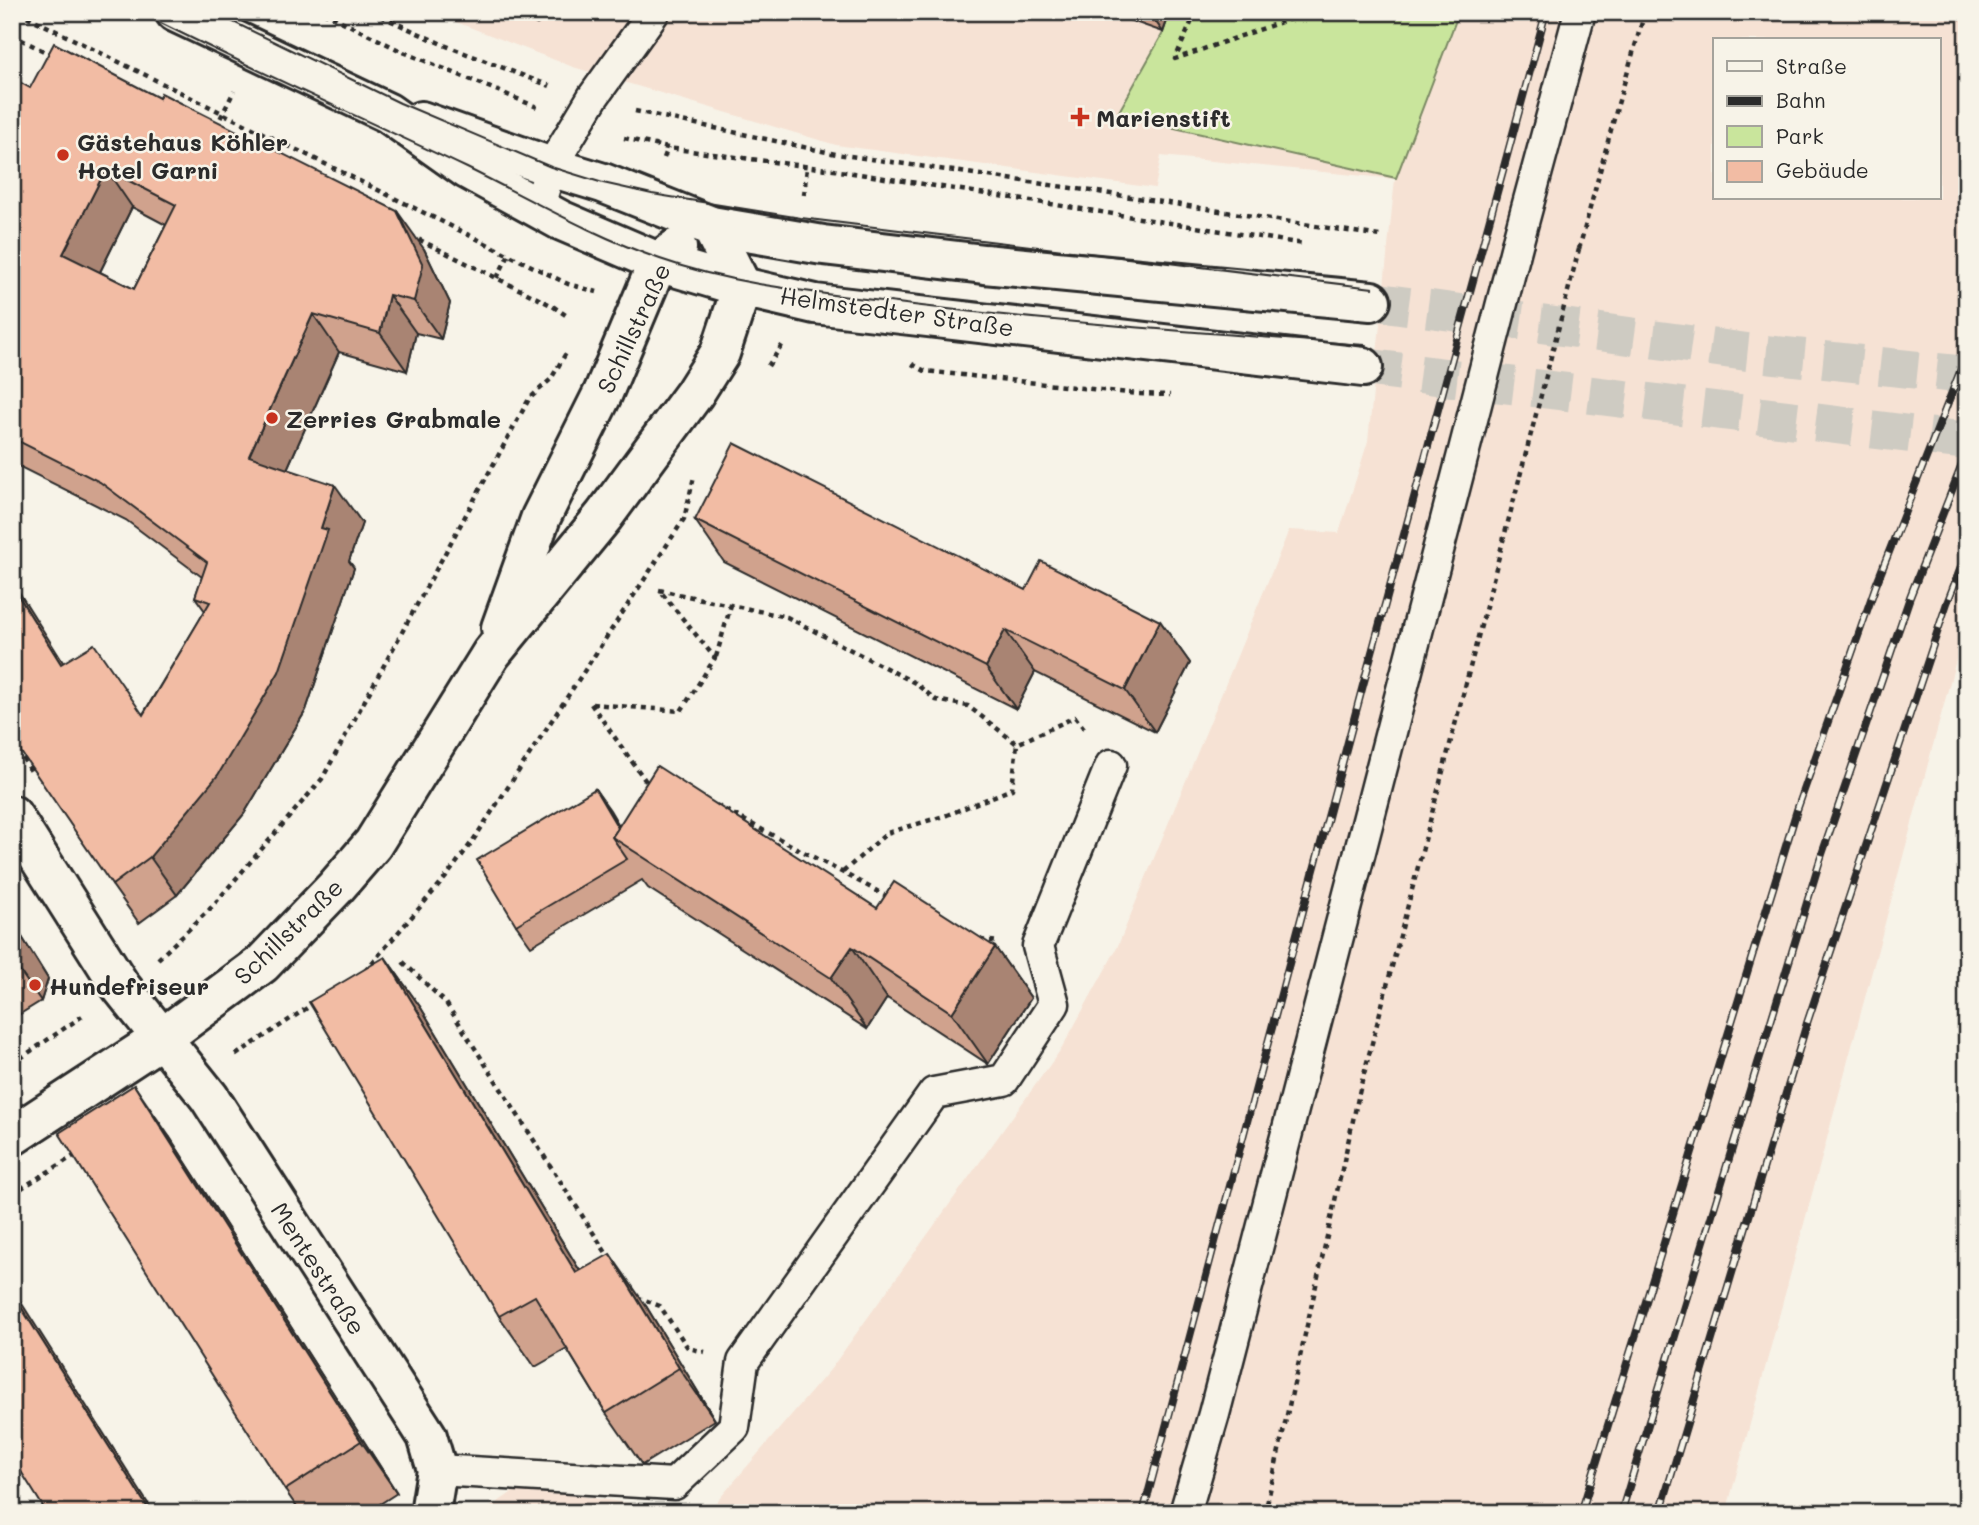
<svg xmlns="http://www.w3.org/2000/svg" width="1979" height="1525" font-family="Mali,sans-serif">
<rect width="100%" height="100%" fill="#f7f3e8"/>
<filter id="ink" filterUnits="userSpaceOnUse"><feTurbulence type="fractalNoise" baseFrequency=".0143" numOctaves="2"/><feDisplacementMap in="SourceGraphic" scale="14" xChannelSelector="R" yChannelSelector="G"/><feConvolveMatrix kernelMatrix="1 2 1 2 8 2 1 2 1" color-interpolation-filters="sRGB"/></filter>
<g filter="url(#ink)">
<g fill="#f6e2d4" fill-rule="evenodd">
<path d="M430,12H1967V619L1726,1513H707L830,1370L1062,1048L1117,948L1289,530L1339,533L1368,441L1395,179L1161,156L1155,188L836,145L573,67ZM1715,40H1939V198H1715Z"/>
<polygon points="520,1487 694,1513 482,1513"/>
</g>
<polygon fill="#c9e59c" stroke="#7a8864" stroke-width="2" points="1170,12 1459,12 1396,178 1117,115 1163,33"/>
<g fill="none" stroke-linecap="round" stroke-linejoin="round">
<g stroke="#cecbc2" stroke-width="38" stroke-dasharray="38 19" stroke-linecap="butt">
<polyline points="1371,301 1747,352 1967,375"/>
<polyline points="1363,367 1967,441"/>
</g>
<defs>
<g id="lane">
<polyline points="538,209 551,167 593,97 654,12"/>
<polyline points="1518,241 1580,12"/>
<polyline points="437,1470 674,1484 734,1427 743,1362 934,1093 1004,1080 1054,1004 1038,946 1111,765"/>
<polyline points="1185,1513 1214,1414 1460,466"/>
</g>
<polyline id="street" points="12,815 121,987 209,1097 427,1436 437,1470 430,1513"/>
<g id="secondary">
<polyline points="175,12 388,113 467,169 560,220 658,262 742,287 815,304 1363,367"/>
<polyline points="421,121 551,167 603,183 711,226 823,245 984,264 1371,301"/>
<polyline points="501,628 541,517 603,393 658,262 677,248"/>
<polyline points="12,1136 162,1038 262,964 335,888 373,844 491,654 604,516 694,394 720,353 742,287 711,226"/>
</g>
</defs>
<use href="#lane" stroke="#2b2b2b" stroke-width="35"/>
<use href="#street" stroke="#2b2b2b" stroke-width="44"/>
<use href="#secondary" stroke="#2b2b2b" stroke-width="44"/>
<g stroke="#2b2b2b" stroke-width="4.5" stroke-dasharray="5 5" stroke-linecap="butt">
<polyline points="18,12 568,284 597,292"/>
<polyline points="323,12 401,51 537,107"/>
<polyline points="372,12 444,45 550,86"/>
<polyline points="516,12 537,23 542,12"/>
<polyline points="1196,12 1175,59 1310,12"/>
<polyline points="12,35 52,55"/>
<polyline points="635,111 836,154 1092,191 1380,236"/>
<polyline points="216,127 234,91"/>
<polyline points="624,138 668,148 834,170 1304,244"/>
<polyline points="664,158 668,148"/>
<polyline points="804,195 807,167"/>
<polyline points="410,235 551,305 567,316"/>
<polyline points="1579,249 1618,104 1645,12"/>
<polyline points="497,278 509,254"/>
<polyline points="912,364 925,371 1138,394 1170,395"/>
<polyline points="768,366 783,344"/>
<polyline points="659,590 787,617 915,683 936,700 968,706 1017,744 1075,717 1087,732"/>
<polyline points="716,657 731,605"/>
<polyline points="591,704 650,787"/>
<polyline points="592,704 681,711 715,658 660,591"/>
<polyline points="12,741 32,773"/>
<polyline points="716,805 890,898"/>
<polyline points="843,872 887,833 947,815 1012,789 1017,744"/>
<polyline points="980,940 999,942"/>
<polyline points="158,959 209,910 322,779 529,399 551,379 566,353"/>
<polyline points="403,962 446,1003 610,1259"/>
<polyline points="365,971 446,877 472,842 684,519 694,477"/>
<polyline points="236,1055 313,1004"/>
<polyline points="12,1064 84,1015"/>
<polyline points="12,1194 77,1154"/>
<polyline points="637,1297 660,1306 688,1348 705,1352"/>
<polyline points="12,1499 21,1513"/>
<polyline points="1265,1513 1360,1089 1520,476"/>
</g>
<use href="#lane" stroke="#f7f3e8" stroke-width="30"/>
<use href="#street" stroke="#f7f3e8" stroke-width="38"/>
<use href="#secondary" stroke="#f7f3e8" stroke-width="38"/>
<g stroke="#2b2b2b" stroke-width="2">
<path d="M139,12C247,67 358,116 467,168C530,199 593,236 660,259C734,285 812,292 889,302C1047,322 1206,333 1366,345"/>
<polyline points="213,12 400,103 551,167 603,183 652,194 801,218 1373,288"/>
</g>
<defs>
<g id="rail">
<polyline points="1143,1513 1362,689 1546,12"/>
<polyline points="1581,1513 1797,810 1876,585 1967,354"/>
<polyline points="1621,1513 1820,860 1910,597 1967,452"/>
<polyline points="1660,1513 1807,1023 1947,603 1967,552"/>
</g>
</defs>
<use href="#rail" stroke="#2b2b2b" stroke-width="8"/>
<use href="#rail" stroke="#f7f3e8" stroke-width="5" stroke-dasharray="16" stroke-linecap="butt"/>
<defs>
<polyline id="lane-bridge" points="1460,466 1518,241"/>
</defs>
<use href="#lane-bridge" stroke="#2b2b2b" stroke-width="35" stroke-linecap="butt"/>
<polyline stroke="#2b2b2b" stroke-width="4.5" stroke-dasharray="5 5" stroke-linecap="butt" points="1520,476 1579,249"/>
<use href="#lane-bridge" stroke="#f7f3e8" stroke-width="30"/>
</g>
<g fill="#d0a28d" stroke="#2b2b2b" stroke-width="2" fill-rule="evenodd">
<polygon points="1022,12 1043,12 1040,19"/>
<polygon points="1083,12 1098,12 1097,17"/>
<polygon points="1106,12 1170,12 1163,32"/>
<path d="M12,78L30,88L424,249L450,303L441,339L416,333L407,371L339,352L287,469L362,523L349,561L354,568L306,710L244,814L177,895L139,923L112,885L63,663L143,714L205,611L195,597L202,577L126,520L12,463ZM132,207L166,225L134,289L100,272Z"/>
<polygon points="695,520 1160,621 1190,663 1155,732 1035,672 1016,709 724,562"/>
<polygon points="595,789 619,826 995,947 1031,998 988,1064 887,998 867,1029 648,888 642,880 531,946 516,925"/>
<polygon points="12,921 48,979 41,1001 12,1019"/>
<polygon points="385,957 421,1008 580,1271 646,1306 715,1420 642,1465 606,1413 567,1349 535,1367 499,1316"/>
<polygon points="169,1136 397,1493 366,1513 301,1513 285,1490"/>
</g>
<g fill="#a98473" stroke="#2b2b2b" stroke-width="2">
<polygon points="1036,12 1043,12 1040,19"/>
<polygon points="1149,12 1170,12 1163,32"/>
<polygon points="106,169 132,207 90,292 63,254"/>
<polygon points="397,211 424,249 450,303 441,339 414,301"/>
<polygon points="389,295 416,333 407,371 380,333"/>
<polygon points="313,314 339,352 276,494 249,456"/>
<polygon points="335,485 362,523 349,561 354,568 306,710 244,814 177,895 150,857 321,528"/>
<polygon points="12,581 88,702 61,664 12,586"/>
<polygon points="1160,621 1190,663 1155,732 1125,690"/>
<polygon points="1005,630 1035,672 1016,709 986,667"/>
<polygon points="595,789 610,810 634,851 631,849"/>
<polygon points="12,921 48,979 41,1001 12,960"/>
<polygon points="852,947 887,998 867,1029 831,978"/>
<polygon points="995,947 1031,998 988,1064 952,1013"/>
<polygon points="385,957 421,1008 612,1324 576,1273"/>
<polygon points="134,1085 169,1136 397,1493 361,1441"/>
<polygon points="610,1254 646,1306 715,1420 679,1368"/>
<polygon points="12,1288 154,1513 151,1513 12,1293"/>
</g>
<g fill="#f2bca4" stroke="#2b2b2b" stroke-width="2" fill-rule="evenodd">
<path d="M54,43L159,98L161,93L397,211L423,265L414,301L389,295L380,333L313,314L249,456L335,485L321,528L328,530L279,672L218,775L150,857L112,885L12,739V586L61,664L94,644L143,715L210,602L195,597L207,562L100,482L12,438V78L30,88ZM106,169L176,205L134,289L63,254Z"/>
<polygon points="734,443 1026,590 1041,561 1160,621 1125,690 1005,630 986,667 695,520"/>
<polygon points="657,766 877,908 894,882 995,947 952,1013 852,947 831,978 612,837"/>
<polygon points="595,789 618,828 612,837 627,859 516,925 477,860"/>
<polygon points="385,957 576,1273 610,1254 679,1368 606,1413 535,1296 499,1316 309,1002"/>
<polygon points="134,1085 361,1441 285,1490 59,1133"/>
<polygon points="12,1293 151,1513 47,1513 12,1457"/>
</g>
</g>
<g fill="#c8321e" stroke="#f7f3e8" stroke-width="2.5">
<path d="M1076.5 106.5h7v7h7v7h-7v7h-7v-7h-7v-7h7z"/>
<circle cx="63" cy="155" r="7"/>
<circle cx="272" cy="418" r="7"/>
<circle cx="35" cy="985" r="7"/>
</g>
<g text-anchor="middle" dominant-baseline="central" stroke-width="5" stroke-linejoin="round" paint-order="stroke">
<g font-size="24" font-weight="bold" fill="#2b2b2b" stroke="#f7f3e8" text-anchor="start">
<text x="1096" y="117">Marienstift</text>
<text x="77" y="141">Gästehaus Köhler<tspan x="77" dy="28">Hotel Garni</tspan></text>
<text x="286" y="418">Zerries Grabmale</text>
<text x="49" y="985">Hundefriseur</text>
</g>
<g font-size="24" fill="#2b2b2b" stroke="#f7f3e8">
<text transform="translate(897 311) rotate(8)">Helmstedter Straße</text>
<text transform="translate(633 328) rotate(-65)">Schillstraße</text>
<text transform="translate(288 931) rotate(-44)">Schillstraße</text>
<text transform="translate(319 1268) rotate(57)">Mentestraße</text>
</g>
</g>
<rect width="1979" height="1525" fill="none" stroke="#f7f3e8" stroke-width="42"/>
<rect x="21" y="21" width="1937" height="1483" fill="none" stroke="#2b2b2b" stroke-width="2.5" filter="url(#ink)"/>
<rect x="1713" y="38" width="228" height="161" fill="#f7f3e8" stroke="#a5a39c" stroke-width="2"/>
<rect x="1727" y="61" width="35" height="10" fill="#f7f3e8" stroke="#a5a39c" stroke-width="2"/>
<text x="1776" y="74" font-size="21" fill="#2b2b2b">Straße</text>
<rect x="1727" y="96" width="35" height="10" fill="#2b2b2b" stroke="#a5a39c" stroke-width="2"/>
<text x="1776" y="108" font-size="21" fill="#2b2b2b">Bahn</text>
<rect x="1727" y="126" width="35" height="21" fill="#c9e59c" stroke="#a5a39c" stroke-width="2"/>
<text x="1776" y="144" font-size="21" fill="#2b2b2b">Park</text>
<rect x="1727" y="161" width="35" height="21" fill="#f2bca4" stroke="#a5a39c" stroke-width="2"/>
<text x="1776" y="178" font-size="21" fill="#2b2b2b">Gebäude</text>
</svg>
